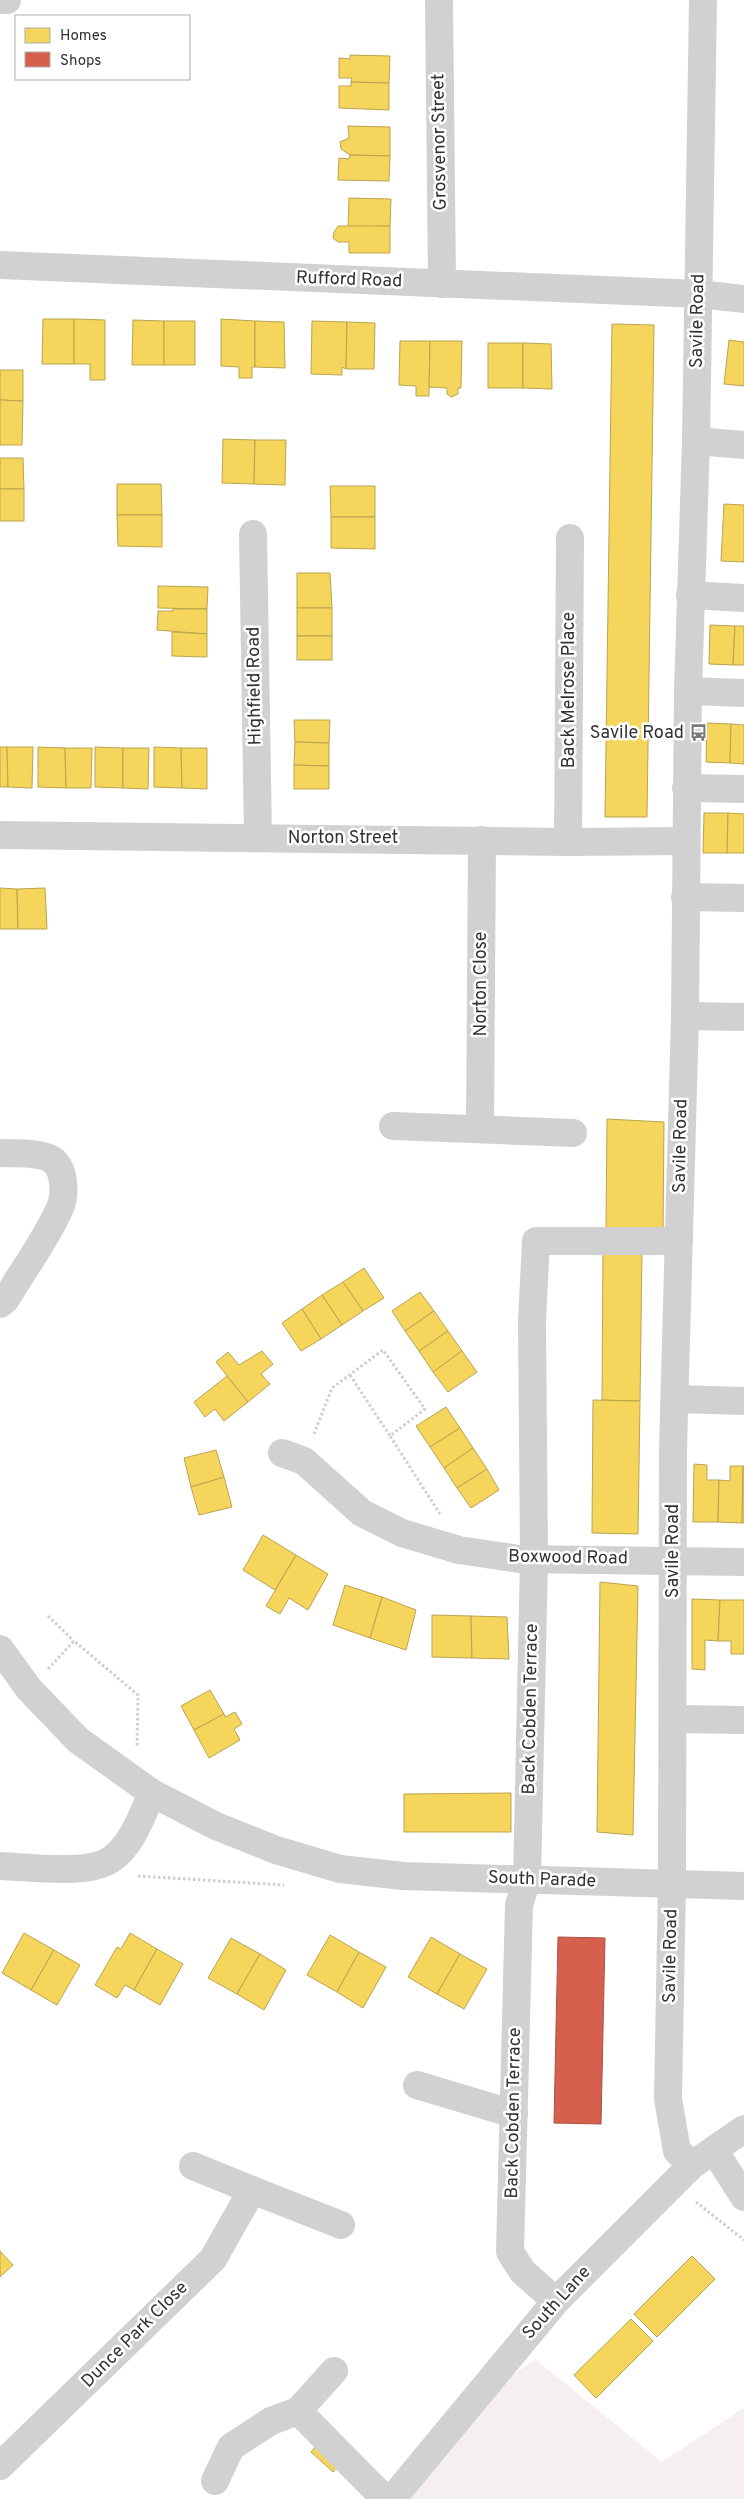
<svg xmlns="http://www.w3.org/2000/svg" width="744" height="2499" font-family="Overpass,sans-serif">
<rect width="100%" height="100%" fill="#fff"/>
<polygon fill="#f5eff2" points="535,2359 662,2462 744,2408 744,2499 402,2499 496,2387"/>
<g fill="#f6d55c" stroke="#bba44f">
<polygon points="350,55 390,56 389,83 351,82 352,78 339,78 339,58 350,59"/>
<polygon points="351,82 389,83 389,110 339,108 339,86 351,86"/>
<polygon points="348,126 390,127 390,156 350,155 341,149 340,142 349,138"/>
<polygon points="350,155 390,156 389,181 338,180 339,158 349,159"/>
<polygon points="349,198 391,199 390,226 348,227"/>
<polygon points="338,226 390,226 390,253 349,253 349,242 338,242 333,238 334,232"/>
<polygon points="43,319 74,319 74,364 42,364"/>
<polygon points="74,319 105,320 105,380 90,380 90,364 74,364"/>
<polygon points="221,319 255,321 255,367 252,367 252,378 239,378 239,367 221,366"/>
<polygon points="133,320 164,321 164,365 132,365"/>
<rect x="164" y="321" width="31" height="44"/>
<polygon points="255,321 284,322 285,368 255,367"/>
<polygon points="312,321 347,322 346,369 342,367 342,375 311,374"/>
<polygon points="347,322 375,323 374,369 346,369"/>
<polygon points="612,324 654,325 647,817 605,817"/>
<polygon points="729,340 744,342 744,386 724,384"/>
<polygon points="400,341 430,341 429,396 416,396 416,386 399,385"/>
<polygon points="430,341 462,341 461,388 458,388 458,394 451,397 447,394 447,388 429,387"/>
<rect x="488" y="343" width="35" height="45"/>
<polygon points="523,343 551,344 552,389 523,388"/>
<polygon points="0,370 23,370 23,401 0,400"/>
<polygon points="0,400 23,401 22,445 0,445"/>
<polygon points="223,439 255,440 254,484 222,483"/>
<polygon points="255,440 286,440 285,485 254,484"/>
<polygon points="0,458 23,458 24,489 0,489"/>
<polygon points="117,484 161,484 162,515 117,515"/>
<polygon points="330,486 375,486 375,517 331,517"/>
<rect x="0" y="489" width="24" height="32"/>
<polygon points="724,504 744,505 744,562 721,561"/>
<polygon points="117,515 162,515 162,547 118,546"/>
<polygon points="331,517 375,517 375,549 331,548"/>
<polygon points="297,573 330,573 332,608 297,608"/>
<polygon points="158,586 208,587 207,609 158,608"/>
<rect x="297" y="608" width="35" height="28"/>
<polygon points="173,609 207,609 207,634 157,630 158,611 173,611"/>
<polygon points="710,625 735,626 733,665 709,664"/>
<polygon points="735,626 744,626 744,665 733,665"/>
<polygon points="172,632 207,634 207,657 172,656"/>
<rect x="297" y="636" width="35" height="24"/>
<polygon points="294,720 330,720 329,743 295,742"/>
<polygon points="707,723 731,724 730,763 706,762"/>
<polygon points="731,724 744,725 744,764 730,763"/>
<polygon points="295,742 329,743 329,766 294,765"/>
<polygon points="0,747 7,747 8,787 0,787"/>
<polygon points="7,747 33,747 32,788 8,787"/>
<polygon points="38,747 65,748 66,788 38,787"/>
<polygon points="95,747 123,748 123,788 95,787"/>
<polygon points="154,747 181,748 182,788 154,787"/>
<polygon points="65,748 92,748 91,788 66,788"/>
<polygon points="123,748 149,748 148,789 123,788"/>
<polygon points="181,748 207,748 207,789 182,788"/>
<polygon points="294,765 329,766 329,789 294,789"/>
<polygon points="704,813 728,813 727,853 703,853"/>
<polygon points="728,813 744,814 744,853 727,853"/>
<polygon points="0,888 17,889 18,929 0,929"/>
<polygon points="45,888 47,929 18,929 17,889"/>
<polygon points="607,1119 664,1122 663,1230 606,1229"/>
<polygon points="603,1247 642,1251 640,1401 602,1400"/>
<polygon points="364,1268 384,1298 363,1311 343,1282"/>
<polygon points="343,1282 363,1311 342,1325 322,1295"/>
<polygon points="420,1292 434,1311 405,1331 392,1311"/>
<polygon points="322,1295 342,1325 321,1339 302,1309"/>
<polygon points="302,1309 321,1339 301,1351 282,1323"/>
<polygon points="434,1311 448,1331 419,1351 405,1331"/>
<polygon points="448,1331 462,1351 433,1372 419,1351"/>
<polygon points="262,1351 273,1364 261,1374 270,1384 248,1402 216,1362 228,1352 239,1365"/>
<polygon points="462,1351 477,1372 448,1392 433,1372"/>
<polygon points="227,1376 248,1402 224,1421 215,1409 205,1417 194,1402"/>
<polygon points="593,1400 640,1401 638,1534 592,1533"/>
<polygon points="446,1407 460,1428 430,1447 416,1426"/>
<polygon points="460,1428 473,1448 444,1468 430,1447"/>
<polygon points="473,1448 487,1469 457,1488 444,1468"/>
<polygon points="216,1450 224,1477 191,1487 184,1458"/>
<polygon points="694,1464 707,1465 707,1480 719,1480 718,1522 693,1522"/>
<polygon points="730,1466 743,1466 742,1523 718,1522 719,1480 730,1481"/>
<polygon points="743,1466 744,1466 744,1523 742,1523"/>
<polygon points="487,1469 499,1490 471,1508 457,1488"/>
<polygon points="224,1477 232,1507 199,1515 191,1487"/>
<polygon points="263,1535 296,1555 275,1590 243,1570"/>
<polygon points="296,1555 328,1574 308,1610 289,1598 280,1614 266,1606"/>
<polygon points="600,1582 638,1586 633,1835 597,1832"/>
<polygon points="345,1585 382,1597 370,1638 333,1625"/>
<polygon points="382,1597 416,1610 406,1650 370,1638"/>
<polygon points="692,1599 720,1600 718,1641 705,1640 705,1670 692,1669"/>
<polygon points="720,1600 744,1600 744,1654 731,1654 731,1641 718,1641"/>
<polygon points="432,1615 471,1616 472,1658 432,1657"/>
<polygon points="471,1616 507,1617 509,1659 472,1658"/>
<polygon points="210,1690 224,1714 194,1730 181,1706"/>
<polygon points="235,1712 242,1724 234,1729 240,1740 209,1758 194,1730 224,1714 225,1717"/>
<polygon points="511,1793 511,1832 404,1832 404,1794"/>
<polygon points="24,1933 54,1950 31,1990 2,1973"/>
<polygon points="130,1933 157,1949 134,1990 125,1985 117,1998 95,1985 117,1947 121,1949"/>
<polygon points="330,1935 359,1952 337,1992 307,1975"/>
<polygon points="431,1937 460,1954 437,1994 408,1977"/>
<polygon points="231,1938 260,1954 237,1994 208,1978"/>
<polygon points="157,1949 183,1964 160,2005 134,1990"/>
<polygon points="54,1950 80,1965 57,2005 31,1990"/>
<polygon points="359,1952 386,1967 363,2008 337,1992"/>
<polygon points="260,1954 286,1970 264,2010 237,1994"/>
<polygon points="460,1954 487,1969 464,2009 437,1994"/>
<polygon points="0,2251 13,2265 0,2277"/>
<polygon points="692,2256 715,2279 657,2337 634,2314"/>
<polygon points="631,2319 653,2341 596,2398 574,2375"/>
<polygon points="321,2440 343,2459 333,2472 311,2452"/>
</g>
<polygon fill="#d6604d" stroke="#a55245" points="558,1937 605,1938 601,2124 554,2123"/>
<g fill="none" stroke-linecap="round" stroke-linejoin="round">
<g stroke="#cfcfcf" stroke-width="3" stroke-dasharray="2.5 2.5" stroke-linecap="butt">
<polyline points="350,1375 390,1436"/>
<polyline points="314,1434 332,1388 383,1350 425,1409 390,1436 440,1514"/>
<polyline points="48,1616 74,1641"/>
<polyline points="48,1669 74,1641 138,1695 137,1748"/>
<polyline points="138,1876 284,1885"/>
<polyline points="696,2202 744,2240"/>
</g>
<g stroke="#d1d1d1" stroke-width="28">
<polyline points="0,0 7,0"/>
<polyline points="439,0 442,284"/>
<polyline points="0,265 699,294 744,299"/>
<polyline points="696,441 744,445"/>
<polyline points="253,534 258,838"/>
<polyline points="690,595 744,598"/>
<polyline points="688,691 744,693"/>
<polyline points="686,788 744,789"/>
<polyline points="0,835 568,842 686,841"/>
<polyline points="568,842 570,538"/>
<polyline points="685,897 744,898"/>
<polyline points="685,1016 744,1017"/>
<polyline points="393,1126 573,1133"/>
<polyline points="480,1129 482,840"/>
<path d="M0,1153C16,1154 35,1152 49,1158C66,1166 66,1196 59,1210C45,1241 23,1270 6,1299L0,1304"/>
<polyline points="676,1399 744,1401"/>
<polyline points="282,1453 304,1461 362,1513 402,1533 459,1550 519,1559 744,1562"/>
<polyline points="0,1649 29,1689 78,1740 152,1793 216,1826 276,1850 340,1869 403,1876 744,1886"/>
<polyline points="673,1719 744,1720"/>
<path d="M0,1866C28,1867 91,1876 113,1858C133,1843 142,1815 152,1793"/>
<polyline points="417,2085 514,2114"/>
<polyline points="714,2150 744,2197"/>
<polyline points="692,2165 677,2151 668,2099 672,1884 673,1449 685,1016 688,691 696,441 703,0"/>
<polyline points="252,2190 341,2225"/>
<polyline points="556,2301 523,2272 510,2252 519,1905 527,1880 534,1559 532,1321 536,1241 679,1241"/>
<polyline points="298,2411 334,2371"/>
<polyline points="0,2466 213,2259 252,2190 193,2166"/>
<polyline points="215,2481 231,2447 271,2421 298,2411 385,2499"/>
<polyline points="392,2499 556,2301 692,2165 744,2129"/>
</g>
</g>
<defs>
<symbol id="bus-bare" viewBox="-9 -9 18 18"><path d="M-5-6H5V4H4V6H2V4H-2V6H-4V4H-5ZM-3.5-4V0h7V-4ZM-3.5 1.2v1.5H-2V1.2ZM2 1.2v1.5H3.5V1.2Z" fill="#7a7a7a" stroke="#fff" stroke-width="2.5" paint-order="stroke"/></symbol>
</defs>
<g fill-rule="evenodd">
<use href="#bus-bare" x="686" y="720" width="25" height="25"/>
</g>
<g text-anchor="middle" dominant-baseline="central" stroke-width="5" stroke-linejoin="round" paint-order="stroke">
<g font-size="18" fill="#323232" stroke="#fff">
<text transform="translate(440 142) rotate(-91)">Grosvenor Street</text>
<text transform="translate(349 280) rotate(2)">Rufford Road</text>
<text transform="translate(698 321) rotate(-89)">Savile Road</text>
<text transform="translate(255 686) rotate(-91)">Highfield Road</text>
<text transform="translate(569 690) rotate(-90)">Back Melrose Place</text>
<text x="343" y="838">Norton Street</text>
<text transform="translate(481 984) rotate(-90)">Norton Close</text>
<text transform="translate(681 1146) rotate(-89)">Savile Road</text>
<text transform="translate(673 1551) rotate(-90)">Savile Road</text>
<text transform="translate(568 1558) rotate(1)">Boxwood Road</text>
<text transform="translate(531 1709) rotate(-89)">Back Cobden Terrace</text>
<text transform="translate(542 1880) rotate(2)">South Parade</text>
<text transform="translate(671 1956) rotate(-89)">Savile Road</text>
<text transform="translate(514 2113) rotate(-89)">Back Cobden Terrace</text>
<text transform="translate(557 2303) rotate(-48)">South Lane</text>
<text transform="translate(135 2335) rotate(-45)">Dunce Park Close</text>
</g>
<g font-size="18" fill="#323232" stroke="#fff" text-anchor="end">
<text x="684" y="733">Savile Road</text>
</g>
</g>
<rect x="15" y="15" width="175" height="65" fill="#ffffff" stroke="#adadad"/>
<rect x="25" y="28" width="25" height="15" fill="#f6d55c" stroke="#adadad"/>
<text x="60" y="40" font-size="15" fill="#323232">Homes</text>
<rect x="25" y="52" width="25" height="15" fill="#d6604d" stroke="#adadad"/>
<text x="60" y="65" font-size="15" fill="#323232">Shops</text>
</svg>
